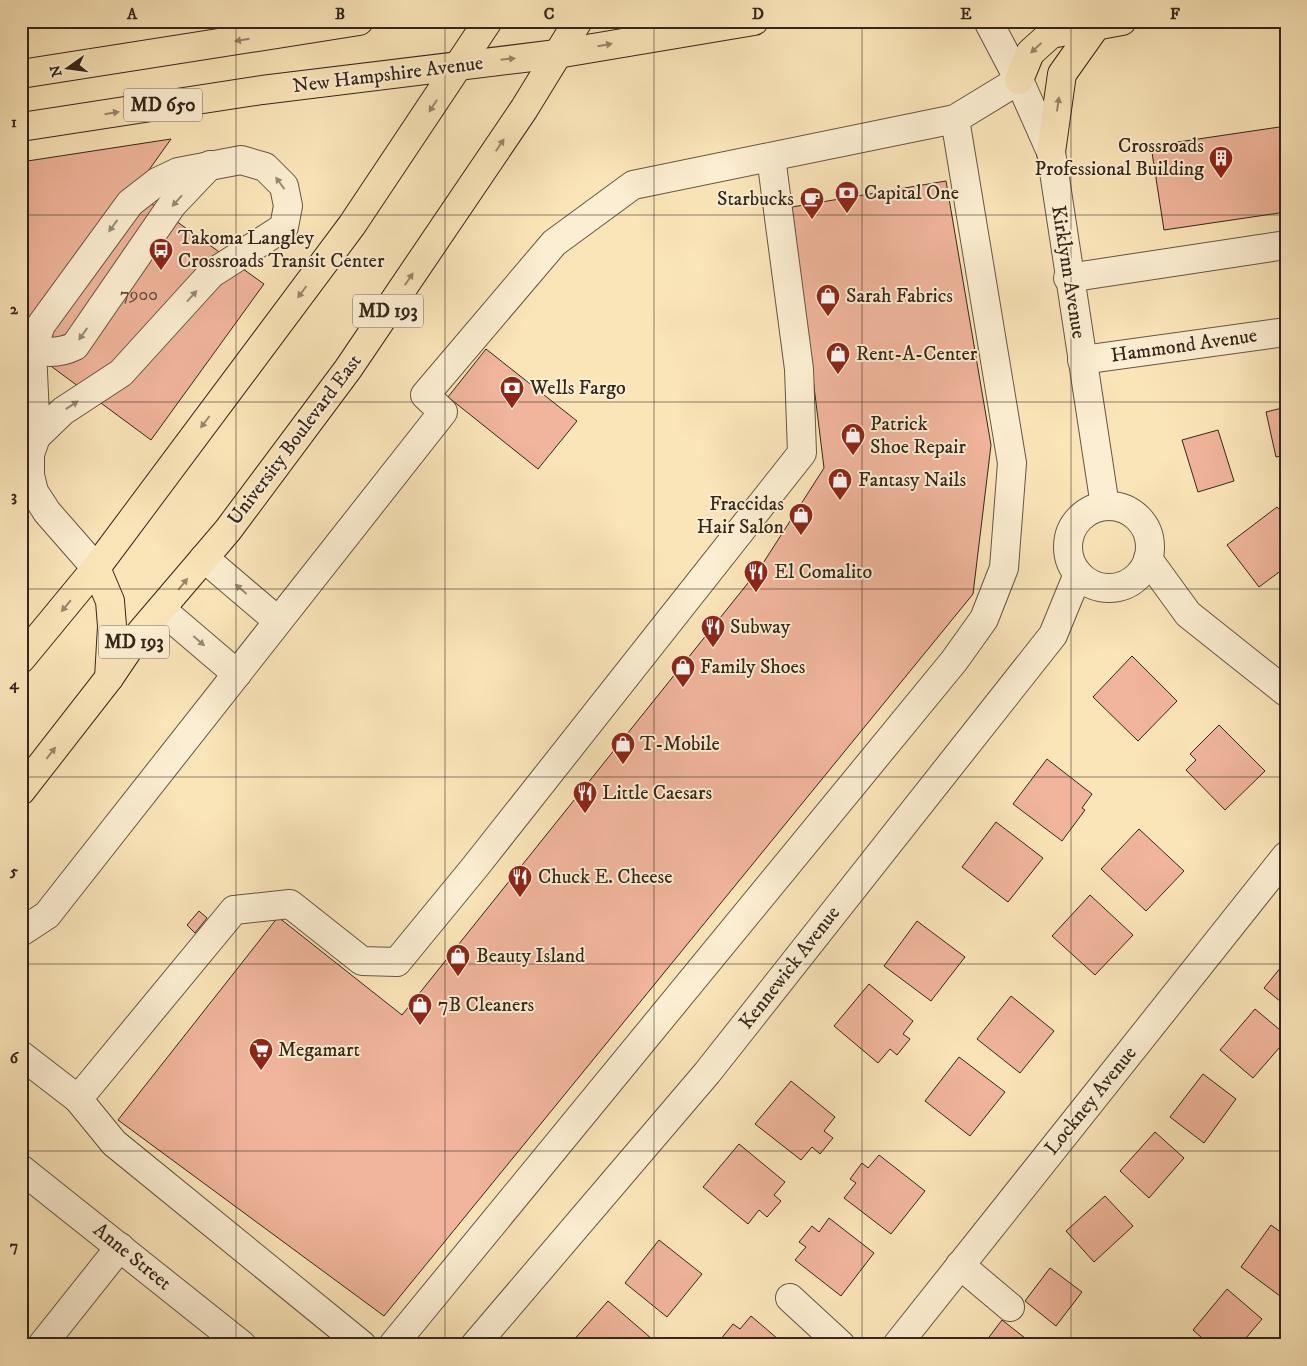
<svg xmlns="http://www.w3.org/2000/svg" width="1307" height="1366" font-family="'IM FELL DW Pica',serif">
<rect width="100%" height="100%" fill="#fae5b9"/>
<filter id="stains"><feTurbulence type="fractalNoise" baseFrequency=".004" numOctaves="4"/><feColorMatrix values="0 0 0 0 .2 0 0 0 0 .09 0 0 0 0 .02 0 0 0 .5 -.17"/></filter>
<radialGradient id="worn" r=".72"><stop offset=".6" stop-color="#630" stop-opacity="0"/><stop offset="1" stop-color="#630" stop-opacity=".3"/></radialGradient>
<g fill="#f0b59c" stroke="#35261b">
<polygon points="1286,126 1286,212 1164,230 1151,146"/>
<polygon points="171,139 134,191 264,284 151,440 21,344 21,332 24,325 21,306 21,204 28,203 21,162"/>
<polygon points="946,181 991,445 973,594 384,1316 118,1120 278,917 402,1015 760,568 824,468 792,207"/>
<polygon points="486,349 577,421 538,469 448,397"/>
<polygon points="1286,407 1286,455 1276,457 1266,412"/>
<polygon points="1218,430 1234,481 1198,492 1182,440"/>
<polygon points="1277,507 1286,517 1286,567 1259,587 1227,545"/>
<polygon points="1132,656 1177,701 1138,741 1093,697"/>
<polygon points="1219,725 1265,771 1225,810 1186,770 1196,760 1190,754"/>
<polygon points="1047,759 1092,794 1082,808 1085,810 1062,841 1013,804"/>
<polygon points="996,822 1043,858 1008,902 962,867"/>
<polygon points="1139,829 1184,871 1146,911 1101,869"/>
<polygon points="1090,895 1133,935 1095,975 1052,936"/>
<polygon points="199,911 207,918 195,933 187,925"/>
<polygon points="917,921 965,957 931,1001 884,966"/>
<polygon points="1286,961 1286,1006 1264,988"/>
<polygon points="869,984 913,1021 903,1034 910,1039 897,1055 890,1049 878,1063 834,1026"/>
<polygon points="1011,996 1054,1031 1020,1073 977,1039"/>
<polygon points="1255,1009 1286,1035 1286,1040 1253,1078 1220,1050"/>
<polygon points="959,1057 1005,1092 970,1136 925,1101"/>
<polygon points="1203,1074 1236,1099 1204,1143 1170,1117"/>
<polygon points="791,1081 835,1117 824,1131 833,1138 820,1154 812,1147 801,1160 755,1124"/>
<polygon points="1155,1132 1184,1158 1149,1198 1120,1171"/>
<polygon points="739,1144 785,1182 774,1195 781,1201 767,1217 759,1210 748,1224 703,1187"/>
<polygon points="879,1155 925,1191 891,1234 844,1198 856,1183 850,1179 862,1163 868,1168"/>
<polygon points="1105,1196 1133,1226 1094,1262 1066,1231"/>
<polygon points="829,1218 874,1253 841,1296 795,1260 806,1247 799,1242 812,1226 819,1232"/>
<polygon points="1271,1225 1286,1236 1286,1288 1280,1296 1241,1267"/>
<polygon points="659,1240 702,1274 667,1317 625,1283"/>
<polygon points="1050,1268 1082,1292 1056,1326 1025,1301"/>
<polygon points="1227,1289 1262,1319 1240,1345 1210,1345 1193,1330"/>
<polygon points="608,1301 652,1339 647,1345 571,1343"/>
<polygon points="751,1316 785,1345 726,1345 720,1340 733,1324 740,1329"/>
<polygon points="1002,1320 1034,1345 983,1345"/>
</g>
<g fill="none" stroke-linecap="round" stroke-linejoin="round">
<defs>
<g id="minor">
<polyline points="988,21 1019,80 1051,152 1105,506"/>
<polyline points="1068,278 1286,245"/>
<path d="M21,346C39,353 57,355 75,346L172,205L210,165"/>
<polyline points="1082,360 1286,332"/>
<polyline points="36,437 63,411 121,373 211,274 284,227 288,206 284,186 265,167 241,160 178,172 157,182 130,203 41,325 32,351 36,437 30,454 30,475 34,492 47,512 96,568"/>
<circle cx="1109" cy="547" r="41"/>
<polyline points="204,558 278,621"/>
<polyline points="1148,559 1188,614 1286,692"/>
<polyline points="162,610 237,674"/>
<polyline points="21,932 47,915 443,412 425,395 554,243 633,185 955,119 1019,80"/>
<polyline points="21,1055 78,1099 234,910 290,904 362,961 397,962 475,867 802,453 799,369 771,157"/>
<polyline points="78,1099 114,1143 362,1345"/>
<polyline points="21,1169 242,1345"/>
<polyline points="960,1265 1010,1307"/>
<polyline points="790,1298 841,1345"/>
<polyline points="42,1345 120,1247"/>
<polyline points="393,1345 954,661 984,619 1004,568 1012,463 955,119"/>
<polyline points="475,1345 707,1073 1053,635 1078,574"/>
<polyline points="897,1345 1286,856"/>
</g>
<g id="major">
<polyline points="21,74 359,21"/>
<polyline points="1019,80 1030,53 1051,34 1122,21"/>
<polyline points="21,127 262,90 557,54 754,21"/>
<polyline points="1051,152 1062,74 1096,26"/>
<polyline points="96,568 110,601 112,626 109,678"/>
<polyline points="21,659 96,568 352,225 488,21"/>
<polyline points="21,791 109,678 136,638 228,530 348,369 524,109 578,21"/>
</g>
</defs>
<use href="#minor" stroke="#665642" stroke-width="30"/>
<use href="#major" stroke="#35261b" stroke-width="30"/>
<use href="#minor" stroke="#fceed2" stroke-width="28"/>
<use href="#major" stroke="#fae5b9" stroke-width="28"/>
</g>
<defs><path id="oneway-solid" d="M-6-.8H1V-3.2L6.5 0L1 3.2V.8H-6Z" transform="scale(1.25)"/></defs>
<g fill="#98866a">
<use href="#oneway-solid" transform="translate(242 40) rotate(171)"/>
<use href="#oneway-solid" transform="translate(605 45) rotate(-10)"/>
<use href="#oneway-solid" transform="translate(1036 48) rotate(137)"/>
<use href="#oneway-solid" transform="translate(508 59) rotate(-6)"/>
<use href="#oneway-solid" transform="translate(1058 104) rotate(-82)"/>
<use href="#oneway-solid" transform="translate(433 106) rotate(123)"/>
<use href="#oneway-solid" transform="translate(112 113) rotate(-9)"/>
<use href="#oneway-solid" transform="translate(500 145) rotate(-56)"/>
<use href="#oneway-solid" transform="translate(409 279) rotate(-56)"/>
<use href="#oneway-solid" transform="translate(302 292) rotate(127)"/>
<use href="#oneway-solid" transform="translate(205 422) rotate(127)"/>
<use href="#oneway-solid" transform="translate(183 584) rotate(-51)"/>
<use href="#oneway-solid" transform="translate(66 606) rotate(130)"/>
<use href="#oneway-solid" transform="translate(51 753) rotate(-52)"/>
</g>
<g fill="#988a76">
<use href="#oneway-solid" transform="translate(280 183) rotate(-126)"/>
<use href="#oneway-solid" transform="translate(177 201) rotate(132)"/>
<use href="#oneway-solid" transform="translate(113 226) rotate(126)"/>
<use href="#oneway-solid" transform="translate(192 296) rotate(-48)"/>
<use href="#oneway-solid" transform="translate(83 334) rotate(125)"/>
<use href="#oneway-solid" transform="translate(72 405) rotate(-33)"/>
<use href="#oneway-solid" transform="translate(241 589) rotate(-139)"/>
<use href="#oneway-solid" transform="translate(199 641) rotate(41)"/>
</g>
<path fill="none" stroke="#35261b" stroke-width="1" stroke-opacity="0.55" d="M236,21V1345M445,21V1345M654,21V1345M862,21V1345M1071,21V1345M21,215H1286M21,402H1286M21,589H1286M21,777H1286M21,964H1286M21,1151H1286"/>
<defs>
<symbol id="building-pin" viewBox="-11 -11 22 30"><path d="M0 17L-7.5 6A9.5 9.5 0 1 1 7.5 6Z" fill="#8f2418" stroke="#fceed2"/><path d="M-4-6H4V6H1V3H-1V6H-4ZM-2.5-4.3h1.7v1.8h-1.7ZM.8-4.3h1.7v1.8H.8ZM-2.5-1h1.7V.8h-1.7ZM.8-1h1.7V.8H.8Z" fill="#fff"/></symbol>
<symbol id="bank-pin" viewBox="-11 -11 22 30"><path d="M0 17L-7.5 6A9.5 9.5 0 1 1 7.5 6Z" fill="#8f2418" stroke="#fceed2"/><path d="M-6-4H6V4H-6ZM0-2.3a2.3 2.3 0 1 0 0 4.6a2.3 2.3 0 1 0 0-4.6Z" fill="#fff"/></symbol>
<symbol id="cafe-pin" viewBox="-11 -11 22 30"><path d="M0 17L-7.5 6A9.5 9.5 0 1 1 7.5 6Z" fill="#8f2418" stroke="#fceed2"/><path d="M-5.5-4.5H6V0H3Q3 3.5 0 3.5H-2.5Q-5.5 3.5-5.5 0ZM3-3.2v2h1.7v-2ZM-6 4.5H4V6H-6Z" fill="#fff"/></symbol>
<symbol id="bus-pin" viewBox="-11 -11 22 30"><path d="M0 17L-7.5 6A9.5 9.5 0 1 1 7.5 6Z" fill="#8f2418" stroke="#fceed2"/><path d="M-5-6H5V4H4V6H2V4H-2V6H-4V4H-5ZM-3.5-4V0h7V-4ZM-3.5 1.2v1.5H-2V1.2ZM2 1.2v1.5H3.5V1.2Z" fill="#fff"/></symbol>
<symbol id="shop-pin" viewBox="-11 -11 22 30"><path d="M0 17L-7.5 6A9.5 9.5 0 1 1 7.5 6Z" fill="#8f2418" stroke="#fceed2"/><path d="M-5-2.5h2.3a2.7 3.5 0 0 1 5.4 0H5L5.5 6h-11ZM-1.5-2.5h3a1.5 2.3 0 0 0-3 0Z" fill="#fff"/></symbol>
<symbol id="restaurant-pin" viewBox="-11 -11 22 30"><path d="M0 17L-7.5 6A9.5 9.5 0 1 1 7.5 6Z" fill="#8f2418" stroke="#fceed2"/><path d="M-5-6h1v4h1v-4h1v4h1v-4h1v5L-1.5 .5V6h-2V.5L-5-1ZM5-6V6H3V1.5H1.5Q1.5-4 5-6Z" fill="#fff"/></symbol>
<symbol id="supermarket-pin" viewBox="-11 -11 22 30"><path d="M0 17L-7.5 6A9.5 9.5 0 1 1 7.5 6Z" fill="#8f2418" stroke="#fceed2"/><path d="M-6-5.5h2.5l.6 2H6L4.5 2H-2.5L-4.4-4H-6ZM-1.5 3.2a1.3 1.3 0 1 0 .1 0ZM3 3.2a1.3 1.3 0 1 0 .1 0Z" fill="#fff"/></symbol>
</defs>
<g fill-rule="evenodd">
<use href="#building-pin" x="1207" y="144" width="28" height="38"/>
<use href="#bank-pin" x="833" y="179" width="28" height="38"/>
<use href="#cafe-pin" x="798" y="185" width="28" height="38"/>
<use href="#bus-pin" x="147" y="236" width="28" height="38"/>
<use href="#shop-pin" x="814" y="282" width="28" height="38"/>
<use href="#shop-pin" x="824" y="340" width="28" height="38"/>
<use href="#bank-pin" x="498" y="374" width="28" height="38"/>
<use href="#shop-pin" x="839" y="421" width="28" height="38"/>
<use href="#shop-pin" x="826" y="466" width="28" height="38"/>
<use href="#shop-pin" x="787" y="501" width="28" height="38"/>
<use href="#restaurant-pin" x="742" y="558" width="28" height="38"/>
<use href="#restaurant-pin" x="699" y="613" width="28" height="38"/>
<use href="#shop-pin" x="669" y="653" width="28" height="38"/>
<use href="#shop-pin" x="609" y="730" width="28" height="38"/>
<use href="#restaurant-pin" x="571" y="779" width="28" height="38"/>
<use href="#restaurant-pin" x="506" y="863" width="28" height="38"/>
<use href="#shop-pin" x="444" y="942" width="28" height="38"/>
<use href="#shop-pin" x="406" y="991" width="28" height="38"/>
<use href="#supermarket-pin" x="247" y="1036" width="28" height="38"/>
</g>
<g text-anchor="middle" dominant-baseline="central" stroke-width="4" stroke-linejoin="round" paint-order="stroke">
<g font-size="18" fill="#644a3b">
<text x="139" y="295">7900</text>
</g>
<g fill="#fceed2" stroke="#716252" stroke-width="1">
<rect x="124" y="88.5" width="78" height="33" rx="4"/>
<rect x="353" y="294.5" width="70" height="33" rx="4"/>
<rect x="99" y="625.5" width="70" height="33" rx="4"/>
</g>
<g font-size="19" font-weight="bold" fill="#35261b">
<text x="163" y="105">MD 650</text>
<text x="388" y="311">MD 193</text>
<text x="134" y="642">MD 193</text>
</g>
<g font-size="20" fill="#35261b" stroke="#fceed2">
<text transform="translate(388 75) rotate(-7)">New Hampshire Avenue</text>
<text transform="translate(1068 272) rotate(81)">Kirklynn Avenue</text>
<text transform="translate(1184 346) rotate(-8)">Hammond Avenue</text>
<text transform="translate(295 440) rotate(-53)">University Boulevard East</text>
<text transform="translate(790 968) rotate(-52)">Kennewick Avenue</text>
<text transform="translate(1091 1101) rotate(-51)">Lockney Avenue</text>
<text transform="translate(132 1257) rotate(39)">Anne Street</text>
</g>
<g font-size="20" fill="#35261b" stroke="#fceed2" text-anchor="start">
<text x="1204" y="146" text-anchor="end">Crossroads<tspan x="1204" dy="23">Professional Building</tspan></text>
<text x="864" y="193">Capital One</text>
<text x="794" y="199" text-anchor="end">Starbucks</text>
<text x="178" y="238">Takoma Langley<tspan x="178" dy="23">Crossroads Transit Center</tspan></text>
<text x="846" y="296">Sarah Fabrics</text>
<text x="856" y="354">Rent-A-Center</text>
<text x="530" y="388">Wells Fargo</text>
<text x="870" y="424">Patrick<tspan x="870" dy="23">Shoe Repair</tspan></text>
<text x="858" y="480">Fantasy Nails</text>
<text x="784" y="504" text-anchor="end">Fraccidas<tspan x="784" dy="23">Hair Salon</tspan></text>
<text x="774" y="572">El Comalito</text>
<text x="730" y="627">Subway</text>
<text x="700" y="667">Family Shoes</text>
<text x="640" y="744">T-Mobile</text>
<text x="602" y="793">Little Caesars</text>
<text x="538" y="877">Chuck E. Cheese</text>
<text x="476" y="956">Beauty Island</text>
<text x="438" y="1005">7B Cleaners</text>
<text x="278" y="1050">Megamart</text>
</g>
</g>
<rect width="1307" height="1366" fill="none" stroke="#fae5b9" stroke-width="55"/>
<g transform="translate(68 68) rotate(256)" stroke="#fceed2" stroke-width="4" paint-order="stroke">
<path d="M0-4L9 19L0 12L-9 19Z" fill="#35261b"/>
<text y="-8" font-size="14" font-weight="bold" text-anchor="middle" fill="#35261b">N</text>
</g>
<rect x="28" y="28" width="1252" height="1310" fill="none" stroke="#35261b" stroke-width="2"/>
<g font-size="16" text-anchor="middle" font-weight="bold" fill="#35261b">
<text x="132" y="19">A</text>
<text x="340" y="19">B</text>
<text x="549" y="19">C</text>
<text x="758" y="19">D</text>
<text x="966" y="19">E</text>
<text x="1175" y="19">F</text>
<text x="14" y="127">1</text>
<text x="14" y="314">2</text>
<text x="14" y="501">3</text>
<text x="14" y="689">4</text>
<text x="14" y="876">5</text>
<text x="14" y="1063">6</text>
<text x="14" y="1251">7</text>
</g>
<rect width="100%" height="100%" filter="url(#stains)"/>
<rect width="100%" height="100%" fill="url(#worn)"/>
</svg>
